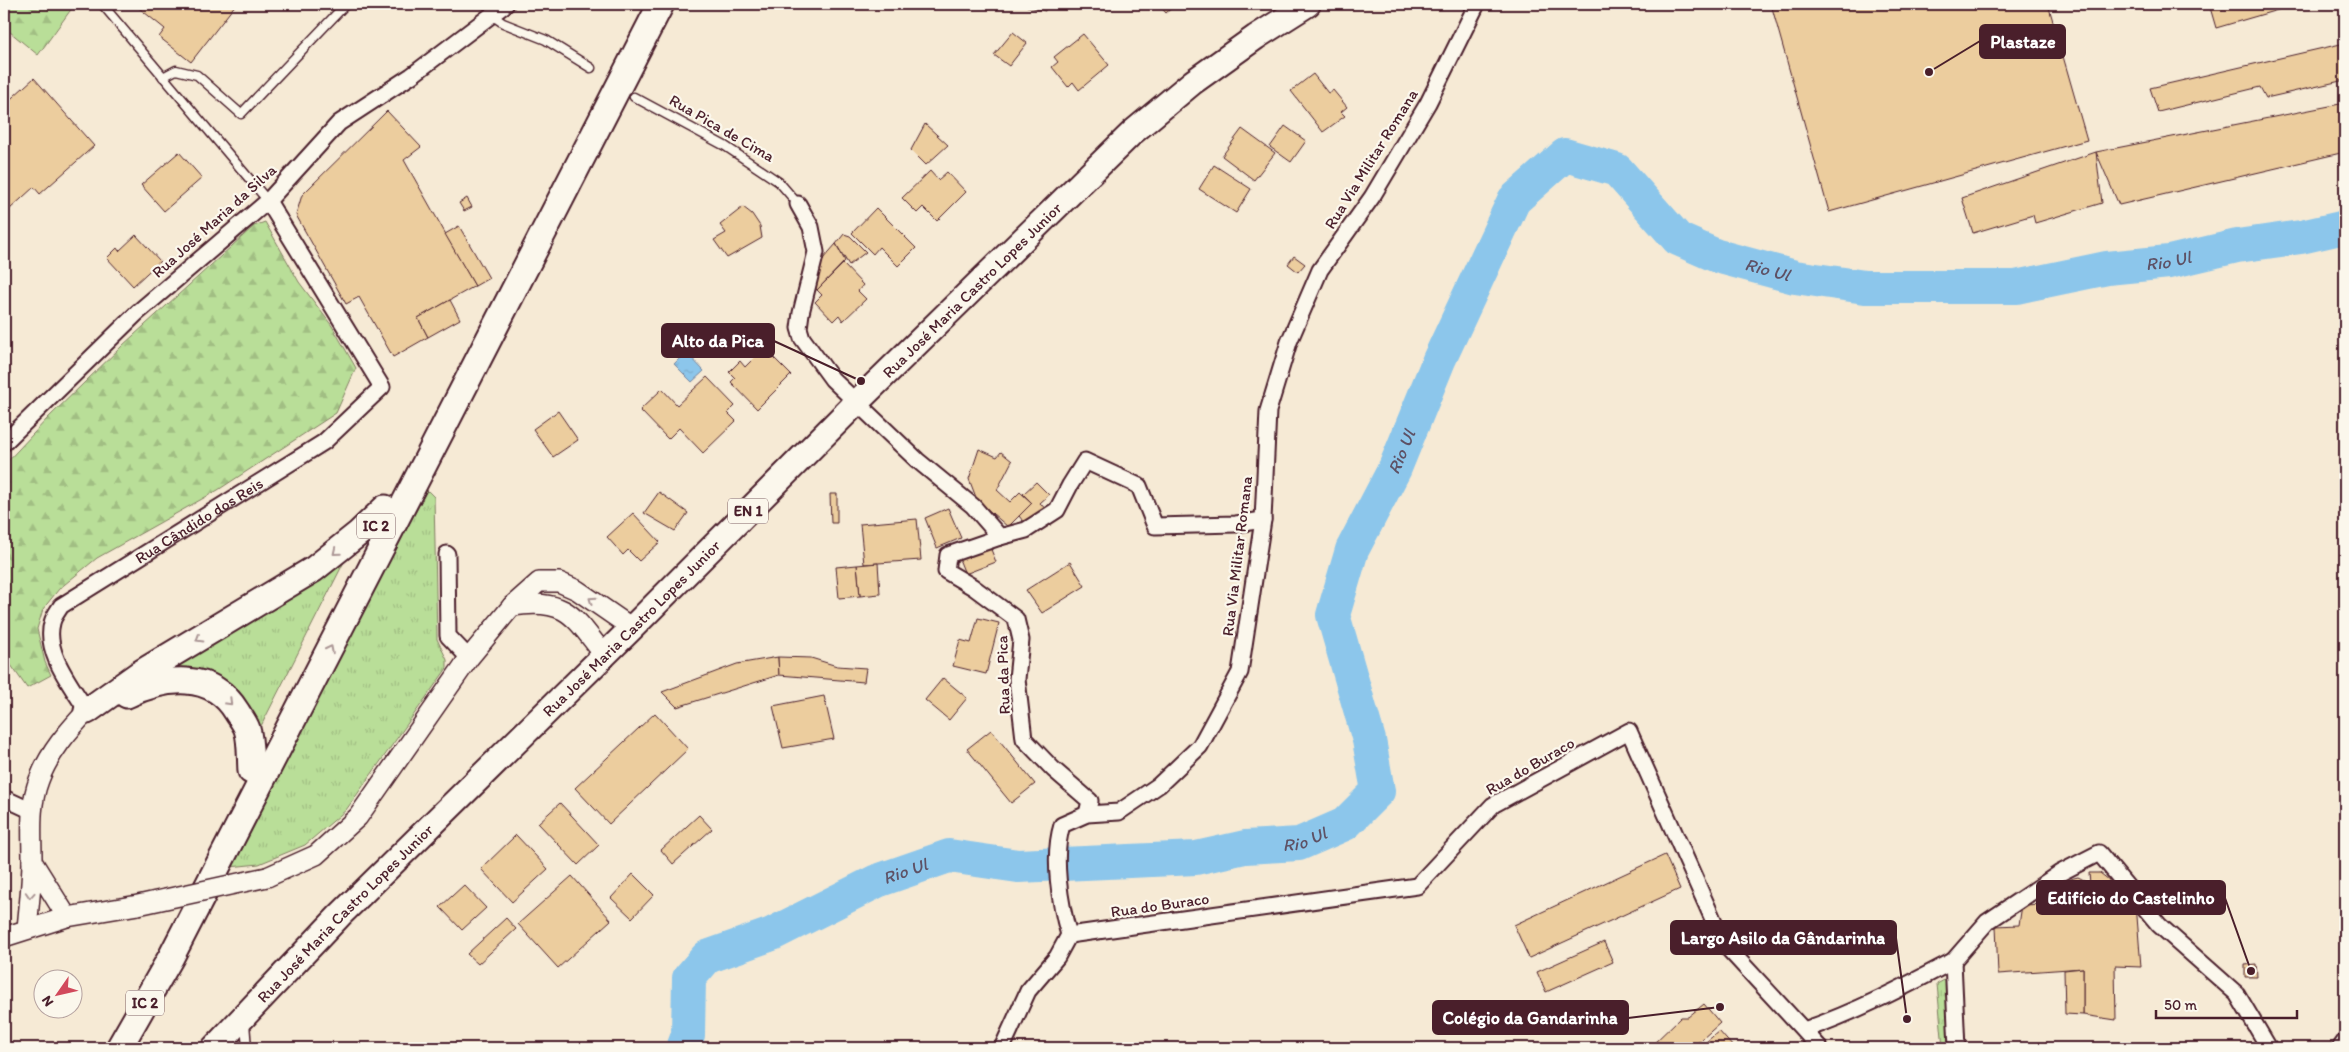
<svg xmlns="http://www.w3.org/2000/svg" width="2349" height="1052" font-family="Itim,sans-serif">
<defs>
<pattern id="grass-tufts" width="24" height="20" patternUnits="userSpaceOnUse" patternTransform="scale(1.25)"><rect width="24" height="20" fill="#b9de98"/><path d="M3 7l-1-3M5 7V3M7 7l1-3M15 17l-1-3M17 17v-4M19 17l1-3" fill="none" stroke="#a1be83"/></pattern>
<pattern id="forest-firs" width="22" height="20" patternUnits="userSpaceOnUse" patternTransform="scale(1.25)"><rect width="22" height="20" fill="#b9de98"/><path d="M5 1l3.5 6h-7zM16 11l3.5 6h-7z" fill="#a1be83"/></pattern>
<pattern id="water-ripples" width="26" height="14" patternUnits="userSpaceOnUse" patternTransform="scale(1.25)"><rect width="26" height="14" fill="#8cc6eb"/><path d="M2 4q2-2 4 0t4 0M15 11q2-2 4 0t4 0" fill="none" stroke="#7aaaca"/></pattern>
</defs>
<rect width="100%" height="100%" fill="#f6ead5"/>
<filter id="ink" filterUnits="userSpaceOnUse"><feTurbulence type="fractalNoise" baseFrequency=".02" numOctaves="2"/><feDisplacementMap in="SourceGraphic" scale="10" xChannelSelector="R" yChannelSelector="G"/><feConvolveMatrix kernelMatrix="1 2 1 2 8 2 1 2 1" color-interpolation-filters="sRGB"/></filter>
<g filter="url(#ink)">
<g fill="url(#grass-tufts)" stroke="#827e62">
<polygon points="427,490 434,497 437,639 447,660 447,668 346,810 305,845 259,864 230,867"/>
<path d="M346,558L260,728C248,709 219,676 197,669C188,667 177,668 169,668Z"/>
<polygon points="1946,979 1952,1048 1943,1048 1937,984"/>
</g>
<g fill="url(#forest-firs)" stroke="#827e62">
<polygon points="4,4 75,4 38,55 4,27"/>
<polygon points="265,222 299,282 332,326 356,368 336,413 218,490 97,558 59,589 43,609 37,629 45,662 51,675 27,688 4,655 4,465 48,418 123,345 254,226"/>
</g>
<polygon fill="url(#water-ripples)" stroke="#72839e" points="686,352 704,371 692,382 674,364"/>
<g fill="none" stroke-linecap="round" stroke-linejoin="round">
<path stroke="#8cc6eb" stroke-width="34" id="s1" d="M683,1048L688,1035L689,978L707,957L772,934L877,881L949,856L1018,866L1196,858L1245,847L1299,844L1345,824L1378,791L1369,740L1333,615L1352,550L1395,468L1439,360L1514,200L1565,155L1617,170L1678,239L1717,256L1795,277L1865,287H2016L2107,268L2169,262L2237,246L2301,237L2345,227"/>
</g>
<g fill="#eccd9e" stroke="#4a1f2b">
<polygon points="142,4 236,4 191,62 159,37 165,29 139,8"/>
<polygon points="1028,4 1047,4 1045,11 1027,6"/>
<polygon points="1158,4 1176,4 1166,13"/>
<polygon points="1771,4 2048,4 2087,140 1829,212"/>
<polygon points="2209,4 2298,4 2216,28"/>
<polygon points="1013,32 1027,43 1009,66 994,55"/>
<polygon points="1083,34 1109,65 1079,90 1073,82 1068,87 1052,67 1058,62 1054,57"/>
<polygon points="2345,43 2345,80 2266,98 2260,87 2158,112 2150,88"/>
<polygon points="1313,74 1328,93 1333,90 1347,107 1341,112 1345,116 1323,132 1291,91"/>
<polygon points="34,78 94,146 40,194 34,187 10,209 4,202 4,105"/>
<polygon points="2345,103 2345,152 2119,205 2096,152"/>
<polygon points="387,111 421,147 404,160 475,286 418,318 428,337 393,357 359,297 346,304 296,215 302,195"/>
<polygon points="925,124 948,145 926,165 911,150"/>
<polygon points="1285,126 1306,141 1291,162 1270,147"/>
<polygon points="1242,129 1275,153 1254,180 1222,156"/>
<polygon points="179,152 202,178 164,211 141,185"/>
<polygon points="2096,152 2102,203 2035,223 2033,215 1973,233 1962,198"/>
<polygon points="1214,165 1251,189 1236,213 1199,189"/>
<polygon points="930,171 938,180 947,172 966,192 937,221 923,207 917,213 902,198"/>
<polygon points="467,198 472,207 464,211 459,203"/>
<polygon points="743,207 752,214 760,226 762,238 727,258 714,240 726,233 720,225"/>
<polygon points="876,208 916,248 898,266 879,247 873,254 852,233"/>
<polygon points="459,226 489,278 475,286 445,234"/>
<polygon points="844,234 850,236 866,252 849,265 836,244"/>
<polygon points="136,235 160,261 133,286 107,258 117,248 119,251"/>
<polygon points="836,244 845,261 817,290 811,286 815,268"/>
<polygon points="1294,256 1305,264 1298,272 1288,264"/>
<polygon points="843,264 863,285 858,291 866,299 843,321 839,315 833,321 815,302 822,295 817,290"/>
<polygon points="450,300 460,319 428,337 418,318"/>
<polygon points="764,348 791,375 757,409 731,382 735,378 729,372 740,361 745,367"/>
<polygon points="707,377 735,406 728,413 736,421 703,453 679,428 668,439 640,410 662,389 677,405"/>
<polygon points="558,411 578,440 553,457 533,429"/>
<polygon points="979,449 997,457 1001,452 1012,461 997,490 1010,502 1020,492 1032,503 1008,527 977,500 969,479"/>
<polygon points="1036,482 1049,495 1040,503 1049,513 1027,526 1019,516 1032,503 1023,494"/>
<polygon points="659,492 688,513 675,531 644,513"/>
<polygon points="830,494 837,494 837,523 831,523"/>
<polygon points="948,508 961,538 937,548 925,518"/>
<polygon points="633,513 660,542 639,561 628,550 623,555 607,537"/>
<polygon points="917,519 921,560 864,564 860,524"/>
<polygon points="990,547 996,562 965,574 959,559"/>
<polygon points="1070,562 1085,586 1042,613 1026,590"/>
<polygon points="878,563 880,594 860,596 857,565"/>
<polygon points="857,565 860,596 839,598 836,567"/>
<polygon points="978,618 999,623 986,674 953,666 960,640 971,643"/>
<polygon points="778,657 779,675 677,707 662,692 737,664"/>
<polygon points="778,657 811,658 837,666 866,668 864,682 779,675"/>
<polygon points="943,678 967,698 949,720 925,700"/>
<polygon points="824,696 834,739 783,748 773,706"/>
<polygon points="655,713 688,749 609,824 575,788"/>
<polygon points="991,730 1035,784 1011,803 967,749"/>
<polygon points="560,803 599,845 578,865 538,823"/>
<polygon points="699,815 712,829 673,864 661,850"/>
<polygon points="516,835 548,869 512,902 481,869"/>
<polygon points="1665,855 1680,889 1529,958 1514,925"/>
<polygon points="2089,873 2100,873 2109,880 2110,892 2119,893 2126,903 2136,904 2141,967 2115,966 2116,1020 2083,1015 2083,968 1998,974 1996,926 2019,925 2022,905 2049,904 2049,891 2063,881 2078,877 2090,883"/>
<polygon points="633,874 654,895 632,918 611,898"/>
<polygon points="572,876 611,920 558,968 518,924"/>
<polygon points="464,885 486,908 462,930 440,907"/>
<polygon points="506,918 516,929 478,964 467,954"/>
<polygon points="1604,942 1613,962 1546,992 1537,972"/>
<polygon points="2256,964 2257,977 2245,977 2245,965"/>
<polygon points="2083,968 2083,1015 2065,1014 2064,970"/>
<polygon points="1704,1004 1720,1023 1692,1048 1649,1048 1681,1017 1688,1017"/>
<polygon points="1719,1031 1734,1048 1699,1048"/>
</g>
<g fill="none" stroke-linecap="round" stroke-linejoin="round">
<defs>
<g id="service">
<polyline points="102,4 268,201"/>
<polyline points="490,14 503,23 546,40 591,68"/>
<polyline points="163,77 176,70 197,75 241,114 346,4"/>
<polyline points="634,97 725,146 779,182 798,204"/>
<polyline points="245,1023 247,1048"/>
</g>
<g id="minor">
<polyline points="798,204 811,227 816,252 801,313 799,328 802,338 832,379 917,460 973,506 1000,537 948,555 946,571 973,587 1016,619 1021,640 1017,679 1024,739 1053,769 1090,801 1087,814"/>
<polyline points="4,443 137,313 268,201 339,123 411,76 506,4"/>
<polyline points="1000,537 1026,530 1057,510 1070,485 1085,461 1139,486 1155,526 1236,524 1263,520"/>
<polyline points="447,554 448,636 469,658"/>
<path id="s2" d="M87,711C72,686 44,653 52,623C53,617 58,611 61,606L324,442L382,387L268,201"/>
<polyline points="4,798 32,811"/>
<polyline points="1069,935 1417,886 1493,805 1629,731 1724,944 1820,1048"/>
<polyline points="1953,961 1987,922 2060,873 2099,853 2159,925 2237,994 2269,1048"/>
<path d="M1804,1030C1856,1012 1904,987 1953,961L1957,1048"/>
<path d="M1002,1048L1028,991L1057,957L1069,935C1060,904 1052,857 1062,825L1087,814L1119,812L1159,785L1200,746L1240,672L1263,520L1268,411L1289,342L1320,270L1372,197L1428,103L1477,4"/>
<polyline points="2340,1048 2345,1041"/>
</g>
<g id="tertiary">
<path d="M512,606C567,598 573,615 605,656"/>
<polyline points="32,861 67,917"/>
<polyline points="267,877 316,855 358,817 469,658 512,606 539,582 559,582 577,590 632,628"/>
<path d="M27,929C29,906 32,882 32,860C32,833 29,806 39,780C49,753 68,731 87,711"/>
<polyline points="4,937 67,917 138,905"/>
</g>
<g id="primary">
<path id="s3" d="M214,1048L340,915L632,628L856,403L1133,132L1193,82L1256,37L1308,4"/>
</g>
<g id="trunk">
<path d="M127,695C164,677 212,670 237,712C240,717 245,723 247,729C251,741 250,758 251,771"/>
<polyline points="87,711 139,674 314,569 359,533 385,508"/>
<polyline points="119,1048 171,957 661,4"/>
</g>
</defs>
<use href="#service" stroke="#4a1f2b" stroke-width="11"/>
<use href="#minor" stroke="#4a1f2b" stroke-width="19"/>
<use href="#tertiary" stroke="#4a1f2b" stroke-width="22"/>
<use href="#primary" stroke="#4a1f2b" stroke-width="28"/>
<use href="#trunk" stroke="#4a1f2b" stroke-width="29"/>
<use href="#service" stroke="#fbf7ec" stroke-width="8"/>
<use href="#minor" stroke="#fbf7ec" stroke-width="15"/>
<use href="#tertiary" stroke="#fbf7ec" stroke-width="19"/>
<use href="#primary" stroke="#fbf7ec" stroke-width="24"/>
<use href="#trunk" stroke="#fbf7ec" stroke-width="25"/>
<defs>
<polyline id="tertiary-bridge" points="138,905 267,877"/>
</defs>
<use href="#tertiary-bridge" stroke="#4a1f2b" stroke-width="22" stroke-linecap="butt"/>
<use href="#tertiary-bridge" stroke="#fbf7ec" stroke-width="19"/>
</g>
<defs><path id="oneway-chevron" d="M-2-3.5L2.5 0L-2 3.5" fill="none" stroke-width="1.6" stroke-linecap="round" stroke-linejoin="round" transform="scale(1.25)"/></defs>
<g stroke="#ab9695">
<use href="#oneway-chevron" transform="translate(336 552) rotate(141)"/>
<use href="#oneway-chevron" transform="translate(592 600) rotate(-145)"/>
<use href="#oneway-chevron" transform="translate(199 639) rotate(149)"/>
<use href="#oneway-chevron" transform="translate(330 649) rotate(-63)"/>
<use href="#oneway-chevron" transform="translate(229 702) rotate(45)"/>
<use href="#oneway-chevron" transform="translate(30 895) rotate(94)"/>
</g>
</g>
<g text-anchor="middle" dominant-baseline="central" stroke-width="4.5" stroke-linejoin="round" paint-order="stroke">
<g fill="#fbf7ec" stroke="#7f6065" stroke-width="1">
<rect x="728" y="498.5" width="40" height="25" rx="4"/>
<rect x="357" y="513.5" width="38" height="25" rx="4"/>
<rect x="126" y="990.5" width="38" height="25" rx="4"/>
</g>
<g font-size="15" font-weight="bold" fill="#4a1f2b">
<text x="748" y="511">EN 1</text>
<text x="376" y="526">IC 2</text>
<text x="145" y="1003">IC 2</text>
</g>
<g font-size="16" fill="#4a1f2b" stroke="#fbf7ec">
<text transform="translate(722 128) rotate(30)">Rua Pica de Cima</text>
<text transform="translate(1371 159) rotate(-58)">Rua Via Militar Romana</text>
<text transform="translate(214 221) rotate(-42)">Rua José Maria da Silva</text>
<text stroke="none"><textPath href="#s3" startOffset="1072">Rua José Maria Castro Lopes Junior</textPath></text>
<text stroke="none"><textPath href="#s2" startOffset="279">Rua Cândido dos Reis</textPath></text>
<text transform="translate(1237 556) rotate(-83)">Rua Via Militar Romana</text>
<text stroke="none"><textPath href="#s3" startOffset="592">Rua José Maria Castro Lopes Junior</textPath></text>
<text transform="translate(1003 675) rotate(-92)">Rua da Pica</text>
<text transform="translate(1530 766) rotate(-30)">Rua do Buraco</text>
<text transform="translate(1160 905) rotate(-8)">Rua do Buraco</text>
<text stroke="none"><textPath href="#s3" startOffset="188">Rua José Maria Castro Lopes Junior</textPath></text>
</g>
<g font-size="18" font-style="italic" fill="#5e5165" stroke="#fbf7ec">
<text stroke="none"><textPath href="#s1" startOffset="2160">Rio Ul</textPath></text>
<text stroke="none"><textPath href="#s1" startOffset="1755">Rio Ul</textPath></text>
<text stroke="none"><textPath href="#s1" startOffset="1170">Rio Ul</textPath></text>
<text stroke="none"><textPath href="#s1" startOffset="720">Rio Ul</textPath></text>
<text stroke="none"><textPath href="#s1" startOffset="315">Rio Ul</textPath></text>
</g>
</g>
<path fill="none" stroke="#4a1f2b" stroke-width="2" d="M1929 72L1980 41M861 381L774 341M2251 971L2225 898M1907 1019L1896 938M1720 1007L1628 1018"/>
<g fill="#4a1f2b" stroke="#fbf7ec" stroke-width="2">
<circle cx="1929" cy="72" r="5"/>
<circle cx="861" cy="381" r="5"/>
<circle cx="2251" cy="971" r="5"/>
<circle cx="1907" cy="1019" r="5"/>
<circle cx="1720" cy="1007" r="5"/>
</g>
<g fill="#4a1f2b" stroke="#4a1f2b" stroke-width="2">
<rect x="1980" y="25" width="85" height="33" rx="5"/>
<rect x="662" y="324" width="112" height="33" rx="5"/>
<rect x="2037" y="881" width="188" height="33" rx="5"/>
<rect x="1671" y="921" width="225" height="33" rx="5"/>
<rect x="1433" y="1001" width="195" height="33" rx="5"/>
</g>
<g font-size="18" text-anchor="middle" font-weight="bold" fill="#fff">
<text x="2023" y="48">Plastaze</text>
<text x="718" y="347">Alto da Pica</text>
<text x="2131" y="904">Edifício do Castelinho</text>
<text x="1783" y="944">Largo Asilo da Gândarinha</text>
<text x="1530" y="1024">Colégio da Gandarinha</text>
</g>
<rect width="2349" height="1052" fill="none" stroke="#fbf7ec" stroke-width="20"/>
<rect x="10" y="10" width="2329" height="1032" fill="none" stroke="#4a1f2b" stroke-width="2" filter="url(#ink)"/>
<g transform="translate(58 994) rotate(236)"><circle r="24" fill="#fbf7ec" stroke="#b4a19f"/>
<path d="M0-4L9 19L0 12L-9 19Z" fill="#d1495b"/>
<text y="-8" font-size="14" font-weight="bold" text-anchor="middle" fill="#4a1f2b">N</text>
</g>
<path d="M2156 1010v8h141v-8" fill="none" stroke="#4a1f2b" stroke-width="2.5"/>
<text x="2164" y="1010" font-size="15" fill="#4a1f2b" stroke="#fbf7ec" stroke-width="4" paint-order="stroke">50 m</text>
</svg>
